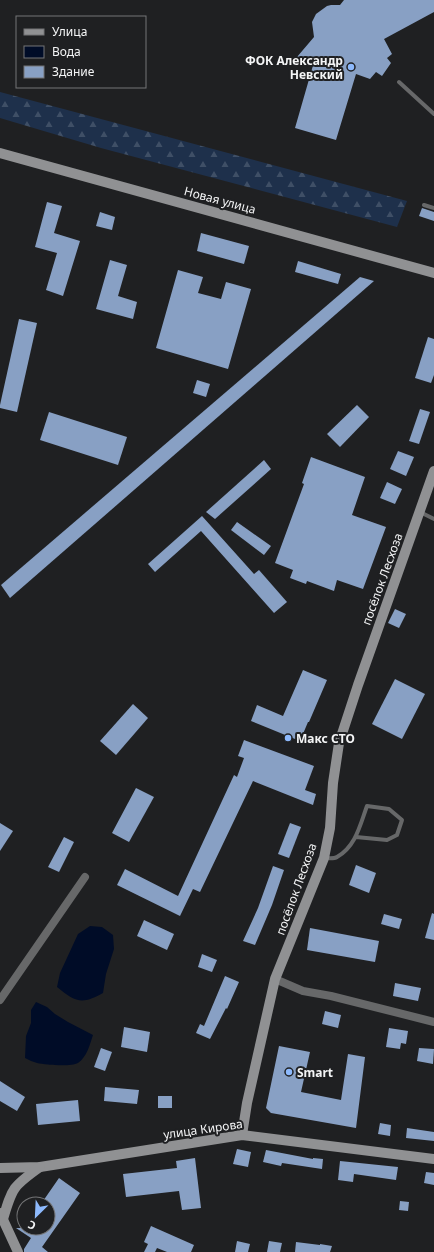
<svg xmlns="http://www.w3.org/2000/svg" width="434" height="1252" font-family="'Noto Sans',sans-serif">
<defs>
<pattern id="forest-firs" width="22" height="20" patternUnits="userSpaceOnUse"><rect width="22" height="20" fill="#1e304b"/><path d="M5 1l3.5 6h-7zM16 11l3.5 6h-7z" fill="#3f4f66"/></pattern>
</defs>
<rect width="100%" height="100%" fill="#1f2022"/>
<polygon fill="url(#forest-firs)" points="0,92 407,201 397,227 101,148 0,118"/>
<g fill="#000c27">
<path d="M90,926L102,927L113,935L114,949L106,974L103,993C82,1005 75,1002 57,987L60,973L78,934Z"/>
<path d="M36,1002L47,1007L55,1014L68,1022L93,1035C90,1044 87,1057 78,1063C71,1067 46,1065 37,1063C33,1062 29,1060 25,1058L26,1036L31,1023V1010Z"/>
</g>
<g fill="#88a0c4">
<polygon points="344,0 434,0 434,12 384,39 392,54 387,58 391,63 382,76 376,72 370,79 356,74 336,140 295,128 314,62 297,57 314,37 312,22 316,14 327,6 331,5 340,5"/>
<polygon points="47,202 62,206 54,233 80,241 63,296 46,290 57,253 35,247"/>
<polygon points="422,208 434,212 434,221 419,216"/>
<polygon points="100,212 115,217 112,230 96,226"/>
<polygon points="201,233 249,246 244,264 197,251"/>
<polygon points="110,260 127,265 118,296 137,302 133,319 96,309"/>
<polygon points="298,261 341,274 338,284 295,272"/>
<polygon points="178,270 203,277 198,293 221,299 226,282 251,289 228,369 156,348"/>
<polygon points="360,277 374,281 10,598 1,585"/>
<polygon points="19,319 37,323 17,412 0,408 0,405"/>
<polygon points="428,337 434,339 434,375 431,383 415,378"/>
<polygon points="197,380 210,384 206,397 193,393"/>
<polygon points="357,405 369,417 340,447 327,434"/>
<polygon points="420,409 430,412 419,444 409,441"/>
<polygon points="49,412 127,437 118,465 40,440"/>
<polygon points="398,451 414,457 406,476 390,469"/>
<polygon points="311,457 365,477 352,515 386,527 363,589 337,580 334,591 307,581 306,584 290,578 293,570 275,563 304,484 302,483"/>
<polygon points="264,460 271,469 215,519 206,512"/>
<polygon points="387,482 402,489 395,504 380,498"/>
<polygon points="202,516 254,574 259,570 287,602 274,613 201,531 155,572 148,564"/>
<polygon points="237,522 271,546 264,555 231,530"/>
<polygon points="395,609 406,614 399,628 388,623"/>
<polygon points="303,670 327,680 309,722 308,722 300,741 251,721 257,705 283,716"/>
<polygon points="395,679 425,694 402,739 372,724"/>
<polygon points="133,704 148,718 116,755 100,741"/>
<polygon points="244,740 314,766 305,790 316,794 313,805 253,781 200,892 193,889 180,916 117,885 125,869 178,896 234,775 237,777 244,758 238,756"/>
<polygon points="136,788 154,797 129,842 112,833"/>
<polygon points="0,823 13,831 0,851"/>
<polygon points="290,823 301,827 289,858 278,854"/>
<polygon points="64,837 74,842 59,872 48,867"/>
<polygon points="356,865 376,873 369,893 349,885"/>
<polygon points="273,866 284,870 272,905 255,945 243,941 258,908"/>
<polygon points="432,913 434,914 434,940 425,938"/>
<polygon points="384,914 402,919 399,929 381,924"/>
<polygon points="144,920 174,934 167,950 137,936"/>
<polygon points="310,928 379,941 375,962 307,950"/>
<polygon points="202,954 217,960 212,972 198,967"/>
<polygon points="225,976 239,982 227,1009 226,1008 210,1039 196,1033 200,1024 204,1026"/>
<polygon points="395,983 421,988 418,1001 393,996"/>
<polygon points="325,1011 341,1015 338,1028 322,1024"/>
<polygon points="124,1027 150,1032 147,1052 121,1047"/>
<polygon points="389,1028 408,1031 406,1044 401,1043 400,1049 386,1047"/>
<polygon points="279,1046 310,1052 301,1092 341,1100 348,1054 365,1057 356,1128 271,1113 266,1108"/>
<polygon points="101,1048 112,1052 105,1071 94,1067"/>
<polygon points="419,1048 434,1049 433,1064 417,1061"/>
<polygon points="0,1081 25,1097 17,1111 0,1101"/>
<polygon points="105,1087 139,1090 137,1104 104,1101"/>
<rect x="158" y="1096" width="14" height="12"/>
<polygon points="78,1100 80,1121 38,1125 36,1104"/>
<polygon points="380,1123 391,1125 390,1136 378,1134"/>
<polygon points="407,1128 434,1132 434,1141 406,1138"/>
<polygon points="237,1149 251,1152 248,1167 233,1164"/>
<polygon points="266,1150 313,1159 313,1158 323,1159 322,1169 282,1163 281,1166 263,1162"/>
<polygon points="195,1158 201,1208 182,1210 179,1191 126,1197 123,1174 177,1168 176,1161"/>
<polygon points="340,1161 398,1167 396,1180 354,1174 353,1182 338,1180"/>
<polygon points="426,1172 434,1173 434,1185 424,1183"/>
<polygon points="59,1178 80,1193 42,1247 48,1252 24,1252 24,1249 31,1238 16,1228 48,1228 48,1204 41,1204"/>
<polygon points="400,1201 409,1202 408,1211 399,1210"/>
<polygon points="151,1226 194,1245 191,1252 167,1252 157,1248 155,1252 144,1252 148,1244 144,1242"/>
<polygon points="237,1241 250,1244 248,1252 235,1252"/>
<polygon points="269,1241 282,1243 280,1252 267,1252"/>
<polygon points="296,1242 320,1245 320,1244 332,1246 330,1252 295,1252"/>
</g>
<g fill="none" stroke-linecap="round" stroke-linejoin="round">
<g stroke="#676869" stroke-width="4">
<polyline points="399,82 434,114"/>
<polyline points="424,205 434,208"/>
<polyline points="420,512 434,519"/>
<path d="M324,858C328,858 334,859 337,857C356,846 360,825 367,806L389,809L402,820L397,835L387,840L356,837"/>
</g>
<g stroke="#676869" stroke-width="8">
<polyline points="275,979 303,991 331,996 434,1022"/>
<polyline points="0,1000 85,877"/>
</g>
<g stroke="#909193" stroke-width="10">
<polyline points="0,153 434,273"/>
<polyline points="242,1135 247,1103 275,979 324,858 330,828 333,783 339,743 358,685 434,471"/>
<polyline points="0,1168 40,1167 242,1135 434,1159"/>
<polyline points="0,1213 18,1252"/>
<path d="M3,1219C12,1188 13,1186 40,1167"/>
</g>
</g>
<g fill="#8db9fc" stroke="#1f2022" stroke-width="1.5">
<circle cx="351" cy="67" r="4"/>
<circle cx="288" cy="738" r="4"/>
<circle cx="289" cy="1072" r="4"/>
</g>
<g text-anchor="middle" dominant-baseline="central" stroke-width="4" stroke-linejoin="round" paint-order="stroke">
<g font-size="12" font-weight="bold" fill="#f4f5f6" stroke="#1f2022" text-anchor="start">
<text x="343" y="60" text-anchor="end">ФОК Александр<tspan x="343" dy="14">Невский</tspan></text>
<text x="296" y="738">Макс СТО</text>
<text x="297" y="1072">Smart</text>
</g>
<g font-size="12" fill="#f4f5f6" stroke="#1f2022">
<text transform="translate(220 200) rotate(15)">Новая улица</text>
<text transform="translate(382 579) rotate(-70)">посёлок Лесхоза</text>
<text transform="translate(296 889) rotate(-70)">посёлок Лесхоза</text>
<text transform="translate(203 1129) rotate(-8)">улица Кирова</text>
</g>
</g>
<rect x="16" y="16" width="130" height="72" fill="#1f2022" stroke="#747577"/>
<rect x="24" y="29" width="20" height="6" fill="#909193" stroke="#747577"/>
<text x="52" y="36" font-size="12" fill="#f4f5f6">Улица</text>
<rect x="24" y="46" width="20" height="12" fill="#000c27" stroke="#747577"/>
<text x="52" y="56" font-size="12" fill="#f4f5f6">Вода</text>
<rect x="24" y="66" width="20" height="12" fill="#88a0c4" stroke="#747577"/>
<text x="52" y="76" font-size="12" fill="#f4f5f6">Здание</text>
<g transform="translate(36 1216) rotate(204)"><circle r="19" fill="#1f2022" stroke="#747577"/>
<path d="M0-3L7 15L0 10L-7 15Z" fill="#8db9fc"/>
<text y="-6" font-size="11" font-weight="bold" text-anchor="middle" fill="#f4f5f6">С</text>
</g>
</svg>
